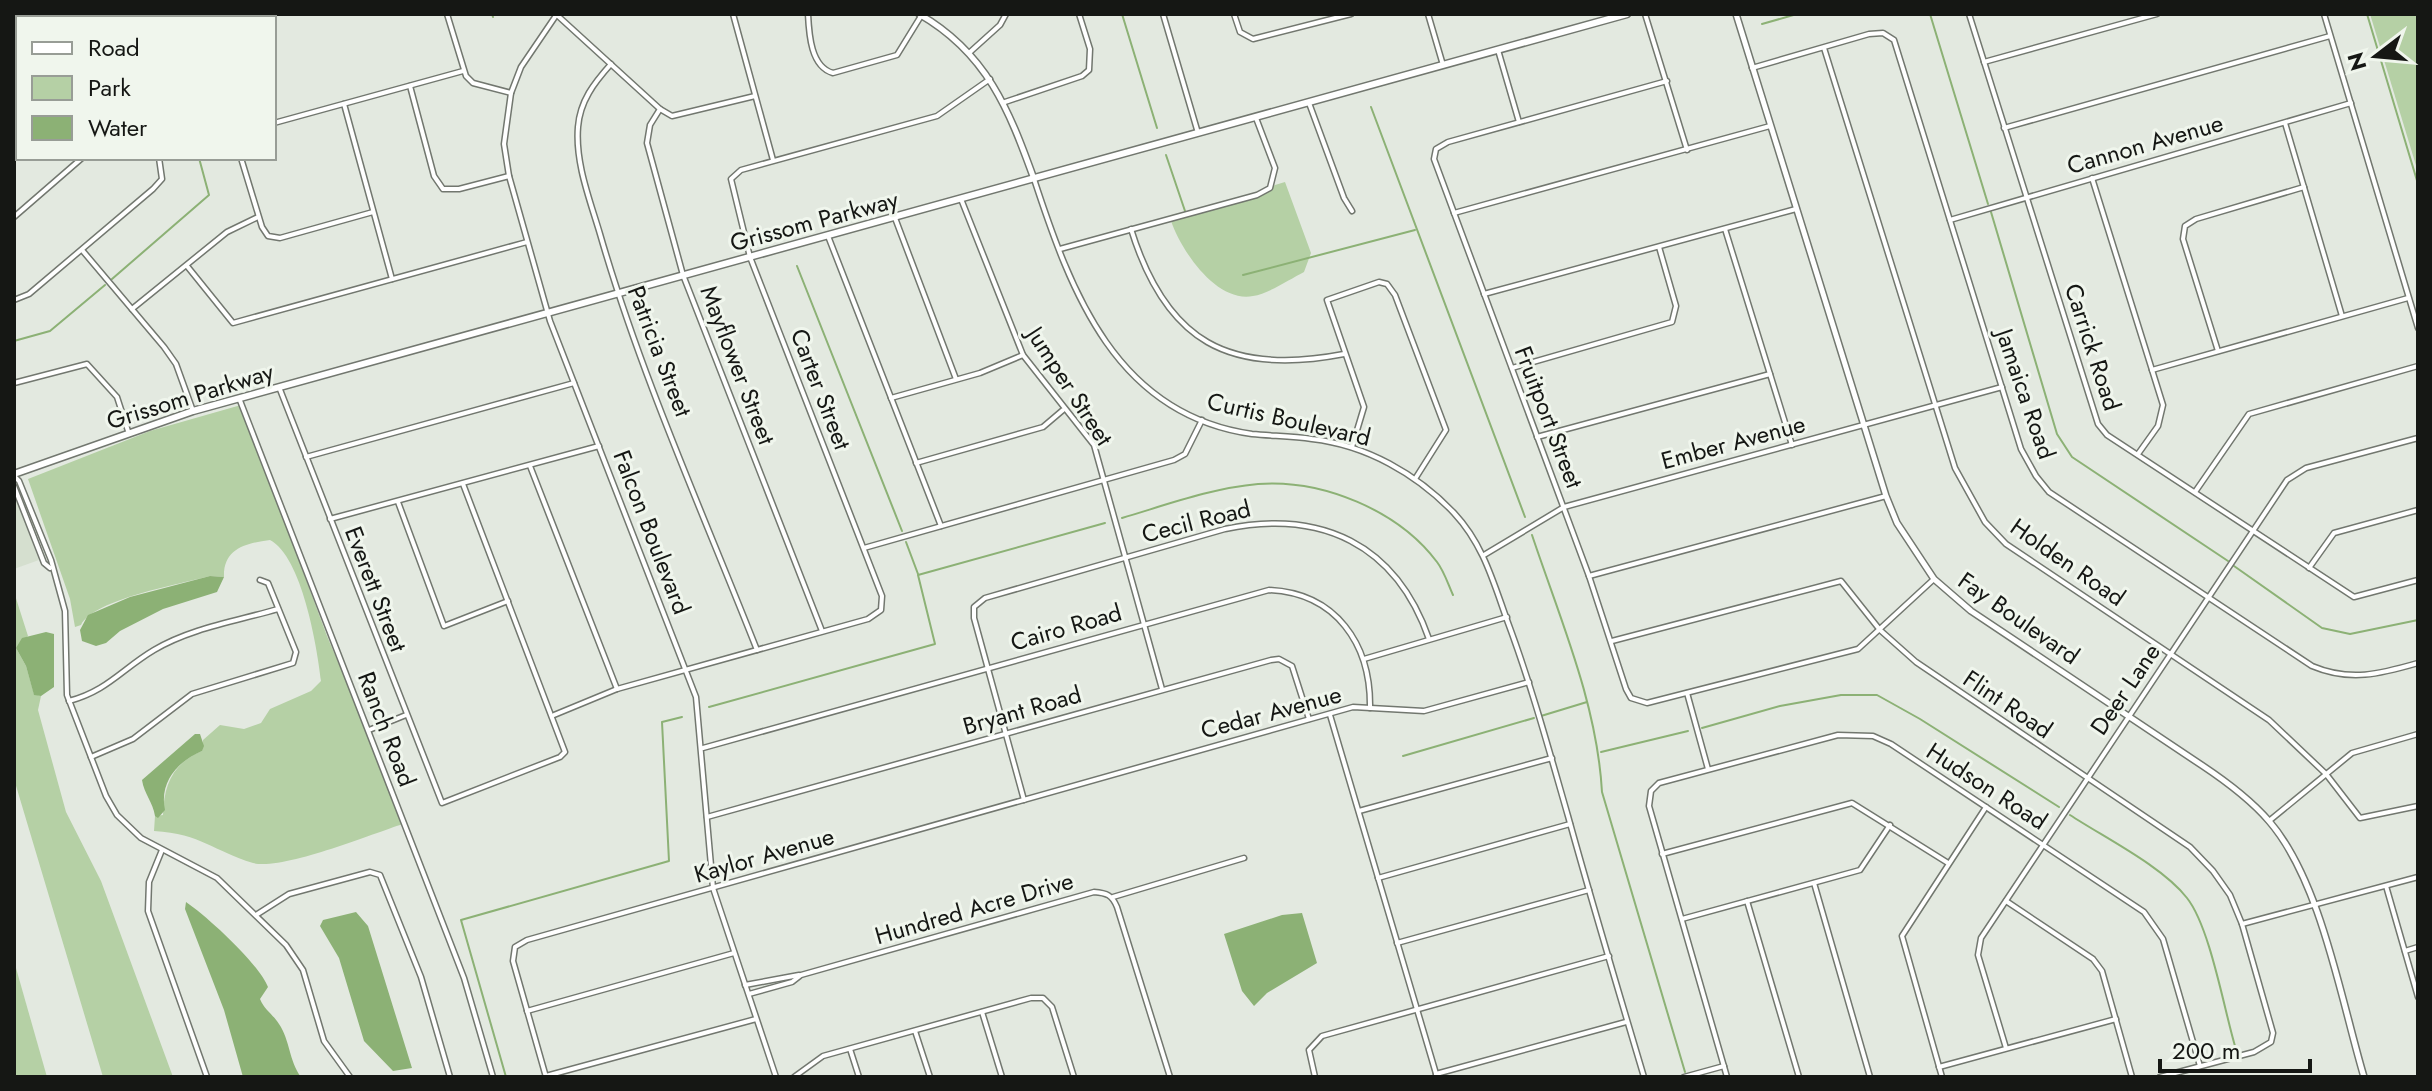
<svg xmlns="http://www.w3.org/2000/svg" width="2432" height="1091" font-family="Jost,sans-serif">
<rect width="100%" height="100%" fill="#e3e9e0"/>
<polygon fill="#d5dfcf" points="14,494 39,560 14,569"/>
<g fill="#b5d0a5">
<polygon points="2370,14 2418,14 2418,172"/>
<path d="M1285,182L1311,253L1304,272C1290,279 1268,294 1253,296C1216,303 1181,250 1171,221L1258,197L1275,185Z"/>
<path d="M241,405L327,636L406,823C374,833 282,871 253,863C213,851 202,834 154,831L155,816L163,815C164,784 173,763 202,751L203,740L220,725L244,729L261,723L270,709L311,691L321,681C317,646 302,557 270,540C245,543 223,549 224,577L210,576C181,584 94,599 81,625L75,627L70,599L28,479L150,431Z"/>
<polygon points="14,592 28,636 16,648 26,666 34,694 41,696 38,710 66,812 101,881 173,1077 103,1077 14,779"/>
<polygon points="14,961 47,1077 14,1077"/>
</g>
<g fill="#8cb175">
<polygon points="210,576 224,577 217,592 163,609 120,631 106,643 96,646 82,641 80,630 88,615 130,597"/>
<polygon points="46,632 54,634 54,687 41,696 34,695 26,666 16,648 22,638"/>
<path d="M195,734H200L204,746L202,751C178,761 159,782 165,810L158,818L155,816C153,802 144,794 142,780Z"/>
<path d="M186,902C208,917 259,964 268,987L260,999C265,1011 273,1014 279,1024C290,1040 289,1061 301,1077H243L224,1010L185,909Z"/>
<polygon points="356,912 368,926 412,1068 393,1071 364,1041 339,958 320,926 323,920"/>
<polygon points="1302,913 1317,963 1267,993 1254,1006 1242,991 1224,934 1282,915"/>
</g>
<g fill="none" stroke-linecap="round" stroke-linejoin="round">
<g stroke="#8cb175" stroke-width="2">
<polyline points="492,14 493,17"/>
<polyline points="1122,14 1157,128"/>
<polyline points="1930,14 1988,204"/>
<polyline points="2367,14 2418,184"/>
<polyline points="1762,24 1797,14"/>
<polyline points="1371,107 1525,517"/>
<polyline points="1166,155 1185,211"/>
<polyline points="1991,212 2057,434 2072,457 2228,561"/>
<polyline points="797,266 902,531"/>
<polyline points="1243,275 1415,230"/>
<polyline points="112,279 209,195 199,158"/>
<polyline points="14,341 50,331 105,285"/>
<path d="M1122,518C1166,505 1212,488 1258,484C1322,479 1398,510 1437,562C1444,571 1448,584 1453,595"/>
<path d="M1532,535C1560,619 1597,703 1602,792L1685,1072"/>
<polyline points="906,542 918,574"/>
<polyline points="2234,566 2322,628 2350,634 2418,620"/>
<polyline points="709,707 935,644 918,575 1105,523"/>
<polyline points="1541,716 1587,702"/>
<polyline points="1702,728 1780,706 1841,695 1877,695 1920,719 2059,807"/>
<polyline points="1601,752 1688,731"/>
<polyline points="1403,756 1534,718"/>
<path d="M2070,815C2105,838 2162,866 2187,898C2210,927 2224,1009 2235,1046"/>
<polyline points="506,1077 461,920 669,861 662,722 682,717"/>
</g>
<defs>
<g id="minor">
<polyline points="118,14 119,18"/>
<polyline points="447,14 466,76 473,83 511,93"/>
<polyline points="557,14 521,67 511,93 504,144 509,176 550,321 696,697 713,888 776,1077"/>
<polyline points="733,14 773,160"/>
<path d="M808,14C809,35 811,67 833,73L897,55L921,16"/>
<polyline points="1163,14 1198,133"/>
<polyline points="1234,14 1240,32 1253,39 1351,14"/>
<polyline points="1428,14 1443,65"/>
<polyline points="1645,14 1687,150"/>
<polyline points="1969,14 2098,424 2107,435 2354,597 2418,580"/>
<polyline points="2324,14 2418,328"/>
<polyline points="558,16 660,109 672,116 755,96"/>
<polyline points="60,18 74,14"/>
<polyline points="14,37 18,33"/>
<polyline points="1824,48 1955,468 1985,522 2006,544 2269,720 2326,774 2360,818 2418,806"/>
<polyline points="1498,50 1519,122"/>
<polyline points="969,53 1000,25 1006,14"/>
<polyline points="1984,62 2157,14"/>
<path d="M611,64C594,83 580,101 578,127C575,163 590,200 600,234C641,376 703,513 757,650"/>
<path d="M1752,68L1869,34L1883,33L1894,40L2021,449L2036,476L2049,492L2312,666C2350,682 2380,674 2418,663"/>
<polyline points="1667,81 1448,142 1436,149 1434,159 1589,576 1626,689 1631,698 1647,703 1858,649 1934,579"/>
<polyline points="410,86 434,176 443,189 459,189 509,176"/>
<polyline points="1005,102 1082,76 1089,70 1090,49 1079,14"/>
<polyline points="1309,103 1344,198 1352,211"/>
<polyline points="344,104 392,279"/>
<polyline points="660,109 650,125 647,143 683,275 822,631"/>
<polyline points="274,123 463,71"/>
<polyline points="2285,123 2342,316"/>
<polyline points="14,127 18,124"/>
<polyline points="2004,128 2330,36"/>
<polyline points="241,158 262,227 268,236 280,238 373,212"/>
<polyline points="2092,178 2163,405 2158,426 2138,454"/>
<path d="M1034,179C1071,292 1116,415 1252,434C1272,436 1292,436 1312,439C1366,445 1417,474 1454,513C1483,544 1493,581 1507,620C1531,684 1549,750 1568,816C1592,903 1618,990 1644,1077"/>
<polyline points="961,199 1023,355 1094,445 1162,689"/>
<polyline points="1454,213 1770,126"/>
<polyline points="14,217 82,158"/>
<polyline points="895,218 956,379"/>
<polyline points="1950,220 2351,103"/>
<path d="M1131,229C1166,342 1229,376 1344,354"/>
<polyline points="1725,229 1792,445"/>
<polyline points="828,236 941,526"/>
<polyline points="1060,249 1257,195 1270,188 1275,168 1256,118"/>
<polyline points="82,250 164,347 176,364 193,411"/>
<polyline points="187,266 233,323 527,242"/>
<polyline points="1484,294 1796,209"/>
<polyline points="14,300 29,294 153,189 162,179 159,158"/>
<polyline points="132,309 227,232 258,217"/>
<polyline points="2218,351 2183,239 2185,226 2196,219 2304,187"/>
<polyline points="1512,368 1672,322 1676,306 1659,247"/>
<polyline points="2152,370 2408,298"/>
<polyline points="14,383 87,364 117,397 128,431"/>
<polyline points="279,387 442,803 560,757 565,752 463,484"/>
<polyline points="239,398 464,978 493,1077"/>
<polyline points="891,398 980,373 1023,355"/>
<polyline points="1537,437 1770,374"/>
<polyline points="1352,447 1364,407 1327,300 1379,282 1387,284 1395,295 1446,430 1415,479"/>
<polyline points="306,457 574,383"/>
<polyline points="916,463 1043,427 1063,410"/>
<polyline points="530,466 617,689"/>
<polyline points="14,476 19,481 51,560 65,611 67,695 106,796 117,815 141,838 217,878 286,945 303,970 324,1041 350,1077"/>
<polyline points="14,486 44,563 50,568"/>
<polyline points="2195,492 2249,414 2418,366"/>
<polyline points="398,502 444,626 508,601"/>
<polyline points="330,519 599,446"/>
<polyline points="864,548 1174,460 1185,454 1202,420"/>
<polyline points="1484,555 1564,507 2002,387"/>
<polyline points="2309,568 2334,533 2418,510"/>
<polyline points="1589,576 1886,496"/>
<polyline points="1612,641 1841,581 1880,630 1916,662 2190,847 2213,871 2230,895 2242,924 2273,1033 2271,1042 2254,1052 2160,1077"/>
<polyline points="1364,659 1507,617"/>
<polyline points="1687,693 1708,769"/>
<path d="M69,701C107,691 122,669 154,650C191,628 237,621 278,609"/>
<polyline points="554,715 617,689 868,619 881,610 882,596 750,257 731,179 741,170 937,116 990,79"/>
<polyline points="1330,715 1437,1077"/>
<polyline points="369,730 406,715"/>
<path d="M703,748L1269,590C1336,593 1371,644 1370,708"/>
<polyline points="91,757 133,739 192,694 293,663 296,652 268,583 260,580"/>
<path d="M1024,800L974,618V607L985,598L1225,529C1321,509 1396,544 1429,639"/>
<polyline points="1359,811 1552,758"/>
<polyline points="707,817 1271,660 1279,659 1292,666 1309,719"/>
<polyline points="2269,821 2352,753 2418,734"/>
<polyline points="162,850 149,882 148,911 207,1077"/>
<polyline points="1662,854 1852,803 1948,863"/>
<polyline points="1378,878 1570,824"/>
<polyline points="1814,883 1870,1077"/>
<polyline points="2386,886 2418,997"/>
<polyline points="1113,897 1244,858"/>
<polyline points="1747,901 1799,1077"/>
<polyline points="2006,901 2093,959 2102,971 2132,1077"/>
<polyline points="256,915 289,894 370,872 380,875 421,977 450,1077"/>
<polyline points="1682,919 1860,870 1890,825"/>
<polyline points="2242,924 2418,877"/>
<polyline points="1397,943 1589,890"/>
<polyline points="2405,951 2418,947"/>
<polyline points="745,985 799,975"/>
<path d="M749,994L792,982L801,975L1094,892C1107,893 1112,895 1117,907L1170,1077"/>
<polyline points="527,1011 734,953"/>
<polyline points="982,1012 1002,1077"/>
<polyline points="915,1031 930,1077"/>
<polyline points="2006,1048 1978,955 1981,938 2287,480 2306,468 2418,438"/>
<polyline points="850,1049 859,1077"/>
<polyline points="1939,1067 2116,1019"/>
<polyline points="1436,1074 1626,1022"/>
<polyline points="546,1076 756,1019"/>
<polyline points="546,1077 513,961 515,947 527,940 1353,707 1424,711 1529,682"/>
<polyline points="794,1077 823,1056 1031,998 1043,998 1052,1007 1074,1077"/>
<polyline points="1315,1077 1309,1050 1322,1036 1609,956"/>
<polyline points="1684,1077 1724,1066"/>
<polyline points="1727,1077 1649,806 1651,791 1659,783 1838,735 1873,736 1891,744 2144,912 2163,939 2200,1066"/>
<polyline points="1942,1077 1902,936 1986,807"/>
</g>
<g id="tertiary">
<path d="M919,14C987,53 1009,110 1034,179"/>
<path d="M1736,14L1886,496L1897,523L1934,579L1971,611L2203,766C2227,782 2250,799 2269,821C2321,881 2341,1000 2364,1077"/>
</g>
<polyline id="secondary" points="14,474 193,411 1627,14"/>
</defs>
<use href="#minor" stroke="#72776f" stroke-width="7"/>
<use href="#tertiary" stroke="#72776f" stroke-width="8"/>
<use href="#secondary" stroke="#72776f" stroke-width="9"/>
<use href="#minor" stroke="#fff" stroke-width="4"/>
<use href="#tertiary" stroke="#fff" stroke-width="5"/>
<use href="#secondary" stroke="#fff" stroke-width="6"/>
</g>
<g text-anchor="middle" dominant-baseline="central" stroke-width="6" stroke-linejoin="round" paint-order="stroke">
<g font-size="24" fill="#151714" stroke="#f0f6ed">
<text transform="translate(2145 144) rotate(-16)">Cannon Avenue</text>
<text transform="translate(814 221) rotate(-15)">Grissom Parkway</text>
<text transform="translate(2093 347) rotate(72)">Carrick Road</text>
<text transform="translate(660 351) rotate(69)">Patricia Street</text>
<text transform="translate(738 365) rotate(69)">Mayflower Street</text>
<text transform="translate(1070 386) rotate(57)">Jumper Street</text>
<text transform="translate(821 389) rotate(69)">Carter Street</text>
<text transform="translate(2026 394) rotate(71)">Jamaica Road</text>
<text transform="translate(190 396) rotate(-17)">Grissom Parkway</text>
<text transform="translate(1549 417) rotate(69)">Fruitport Street</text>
<text transform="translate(1289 419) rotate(13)">Curtis Boulevard</text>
<text transform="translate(1733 442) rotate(-15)">Ember Avenue</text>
<text transform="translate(1196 521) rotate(-14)">Cecil Road</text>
<text transform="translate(652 532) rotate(69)">Falcon Boulevard</text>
<text transform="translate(2068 562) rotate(35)">Holden Road</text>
<text transform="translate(376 589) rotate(69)">Everett Street</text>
<text transform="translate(2019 618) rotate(35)">Fay Boulevard</text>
<text transform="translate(1066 627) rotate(-16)">Cairo Road</text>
<text transform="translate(2125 689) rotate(-56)">Deer Lane</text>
<text transform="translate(2008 704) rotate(34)">Flint Road</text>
<text transform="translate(1022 710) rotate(-16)">Bryant Road</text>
<text transform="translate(1271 712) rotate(-15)">Cedar Avenue</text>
<text transform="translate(387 729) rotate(69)">Ranch Road</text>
<text transform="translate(1987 786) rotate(33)">Hudson Road</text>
<text transform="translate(764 855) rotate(-16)">Kaylor Avenue</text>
<text transform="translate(974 908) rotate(-16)">Hundred Acre Drive</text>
</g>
</g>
<rect width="2432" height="1091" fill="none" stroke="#151714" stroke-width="32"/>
<rect x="16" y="16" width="260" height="144" fill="#f0f6ed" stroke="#989d96" stroke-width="2"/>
<rect x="32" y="42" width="40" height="12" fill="#ffffff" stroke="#989d96" stroke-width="2"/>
<text x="88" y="56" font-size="24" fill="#151714">Road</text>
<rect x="32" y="76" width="40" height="24" fill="#b5d0a5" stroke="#989d96" stroke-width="2"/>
<text x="88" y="96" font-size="24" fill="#151714">Park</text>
<rect x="32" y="116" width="40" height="24" fill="#8cb175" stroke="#989d96" stroke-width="2"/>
<text x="88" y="136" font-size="24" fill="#151714">Water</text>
<g transform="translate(2376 56) rotate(254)" stroke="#f0f6ed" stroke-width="6" paint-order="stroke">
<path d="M0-6L14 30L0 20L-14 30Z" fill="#151714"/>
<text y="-12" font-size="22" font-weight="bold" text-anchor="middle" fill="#151714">N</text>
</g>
<path d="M2160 1059v12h150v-12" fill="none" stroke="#151714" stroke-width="4"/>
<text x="2172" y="1059" font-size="24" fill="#151714" stroke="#f0f6ed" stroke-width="6" paint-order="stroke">200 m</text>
</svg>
